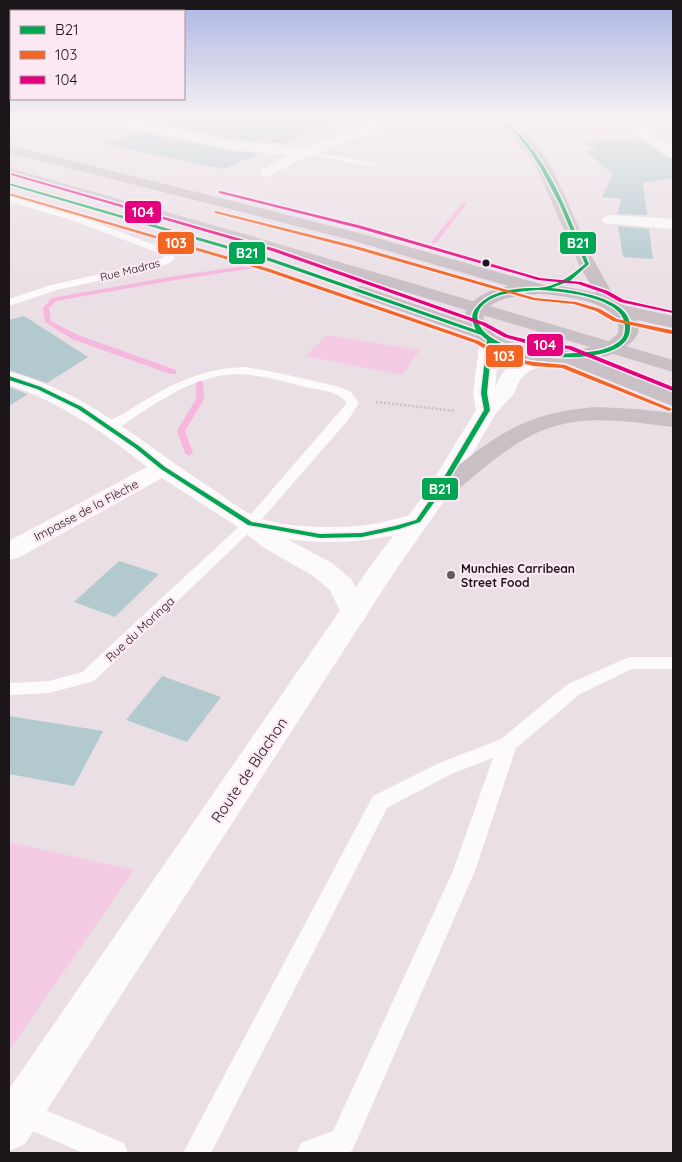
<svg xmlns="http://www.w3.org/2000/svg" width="682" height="1162" font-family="Quicksand,sans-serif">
<rect width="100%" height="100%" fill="#eadfe5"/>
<g fill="#f5cbe4">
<polygon points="327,335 420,350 402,375 305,356"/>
<polygon points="9,842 134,870 9,1051"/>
</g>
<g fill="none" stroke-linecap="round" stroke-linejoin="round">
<g fill="#f6b6de" fill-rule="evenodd">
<polygon points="462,203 467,204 436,243 432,243 432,241"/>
<polygon points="253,265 255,266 255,268 175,280 56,301 49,308 51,321 78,335 176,370 176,374 170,374 72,339 45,322 43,308 52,298 175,276"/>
<polygon points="196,381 202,381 203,383 204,399 185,431 193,453 189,456 185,453 177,431 196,399"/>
</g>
</g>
<g fill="#b2c9ce">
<polygon points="174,119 344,119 284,144 230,139 159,124"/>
<polygon points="140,131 230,151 260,154 223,169 102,144"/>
<polygon points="640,138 667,158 673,159 673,178 643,183 647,215 617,214 622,199 602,197 613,174 585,151 596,150 586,142"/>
<polygon points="618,226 649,229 653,259 623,257"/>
<polygon points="24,316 88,357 47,383 9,370 9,320"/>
<polygon points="9,387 27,394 28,394 9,406"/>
<polygon points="119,561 159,574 115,617 74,602"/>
<polygon points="162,676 221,697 187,742 126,720"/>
<polygon points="9,716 103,731 74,786 9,774"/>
</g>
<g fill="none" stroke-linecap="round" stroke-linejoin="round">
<polyline stroke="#c6c3c5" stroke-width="2.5" stroke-dasharray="2 2" stroke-linecap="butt" points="376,402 455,411"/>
<g fill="#fcfafb" fill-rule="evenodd">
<polygon points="302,150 374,163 378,165 374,167 305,154 301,152"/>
<polygon points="9,196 75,215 168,250 175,258 170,263 156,268 57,290 9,306 9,299 51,285 150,263 164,257 162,254 69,219 9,202"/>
<path d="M245,367L279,373L340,387L351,392L359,403L348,420L255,527L94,681L49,693L9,695V683L49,681L82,672L245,521L347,403C337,390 319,390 305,387C280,380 252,372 226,375C184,380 148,409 114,431L109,432L102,428C108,420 120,416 128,411C165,387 200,368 245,367Z"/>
<polygon points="629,657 673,657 673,669 632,669 580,694 516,748 475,871 352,1151 345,1153 297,1153 301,1143 333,1131 453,871 493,758 451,774 387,808 211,1153 183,1153 373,796 437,764 501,739 568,684"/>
<polygon points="19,1099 124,1143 128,1153 83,1153 10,1121 10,1103"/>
</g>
<g fill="#fcfafb" fill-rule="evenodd">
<polygon points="108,119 129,119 230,141 306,148 368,125 371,123 370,119 382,119 383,124 376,131 302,159 267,177 262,176 260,173 262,170 290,155 230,149 114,123"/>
<polygon points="641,126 673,147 673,157 668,156 637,133 635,130 637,127"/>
<polygon points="610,215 673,219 673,229 604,223 602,220 604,217"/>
<path d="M9,372C87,391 145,446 211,488C225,497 244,513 259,518C289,529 348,529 379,523C395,520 411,512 427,516L431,521C425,529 413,531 403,533C364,543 326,544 287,539L332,563L352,580L368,613L364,620L354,622L344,620L330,590L312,575L264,548L241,529L162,478L18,558L9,560V541L147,467C105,433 60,402 9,385Z"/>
</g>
<path fill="#fcfafb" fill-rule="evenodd" d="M490,333L497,335L500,339L495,388C498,382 500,375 505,370C515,360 547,348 561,352L564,356L561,360L531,370L521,378L513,395L496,413L449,494L393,574L25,1144L9,1151V1089L372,564L426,492L476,410L473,393L480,339L483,335Z"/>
<path fill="#c6bfc4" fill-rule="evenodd" d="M495,119C499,118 506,118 510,120C553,143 576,232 601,273C606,282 612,294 620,302C628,311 641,317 638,333C617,376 499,368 472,334C465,325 462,315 469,306C494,275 562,284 596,293L580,267L535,164L512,134ZM538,294C558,295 626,301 618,333C599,360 504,353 486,326C482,321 484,316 485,311C497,296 521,296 538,294Z"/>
<g fill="#c9c0c5" fill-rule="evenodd">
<polygon points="9,145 363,234 544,285 547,289 544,293 538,294 532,293 351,240 9,153"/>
<polygon points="9,168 248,235 673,360 673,372 236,241 9,176"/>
<polygon points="362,286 488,329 491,333 488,337 481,339 474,337 356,295 353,291 356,287"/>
<polygon points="618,304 673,316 673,328 611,314 609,310 611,306"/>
<polygon points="565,350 673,392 673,406 558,360 555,356 558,352"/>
<path d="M597,407L636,409L673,413V427C633,422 588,414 549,428C509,442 478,474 446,499L437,501L428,499L425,494L428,489C488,443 517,412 597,407Z"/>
</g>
<defs>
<path id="bus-1" d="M500,119H502C513,128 524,138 532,149C558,183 572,225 589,264L570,281L551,288C572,290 633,298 630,328C630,336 626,342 619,347C590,364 522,358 492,343L487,393L490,410L440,494L420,522L399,529L362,537L320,538L248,525L161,469L135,448L78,409L37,389L9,380V376L41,387L82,407L139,446L165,467L252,522L320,534L362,533L395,526L416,520L434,494L484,410L481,393L487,340L481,335L269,261L9,185V183L273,259L476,330C472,322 470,315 476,308C488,292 510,289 529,288C534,288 540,288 545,287C561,284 572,274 585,264L560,205L540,167L529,150L516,134ZM538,290C559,291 627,296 625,328C625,335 623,339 617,343C606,351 589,352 576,353C551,355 522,353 499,342C471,328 469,306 500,295C512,292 526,291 538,290Z"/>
<g id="bus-2">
<polygon points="9,193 270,269 479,341 500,353 516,359 534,362 565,365 672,409 669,411 667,410 562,368 534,366 513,361 496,355 475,343 266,271 9,195"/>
<polygon points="216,211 356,246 535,298 576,302 600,309 617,319 671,330 673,331 673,333 671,334 613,321 596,311 574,304 533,300 352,248 215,213 214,212"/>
</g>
<g id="bus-3">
<polygon points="11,173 276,249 486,323 508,335 536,342 571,346 673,387 673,391 568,349 536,346 504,337 482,325 272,251 11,175"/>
<polygon points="220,191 362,226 540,278 581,282 608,291 624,300 673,311 673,313 620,302 604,293 578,284 538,280 358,228 219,193 219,191"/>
</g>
</defs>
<use href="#bus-1" stroke="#fbe8f3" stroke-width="3"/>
<use href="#bus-2" stroke="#fbe8f3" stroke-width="3"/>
<use href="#bus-3" stroke="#fbe8f3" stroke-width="3"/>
<use href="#bus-1" fill="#00a651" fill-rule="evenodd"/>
<use href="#bus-2" fill="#f26522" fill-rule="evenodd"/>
<use href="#bus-3" fill="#e5007d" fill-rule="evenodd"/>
</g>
<linearGradient id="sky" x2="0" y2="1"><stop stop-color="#adb5e4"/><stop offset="0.42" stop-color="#f6f1f3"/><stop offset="1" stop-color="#f6f1f3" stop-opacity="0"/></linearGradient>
<rect width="682" height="281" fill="url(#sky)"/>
<circle fill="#1c161a" stroke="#fbe8f3" stroke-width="2" cx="486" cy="263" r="4.5"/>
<circle fill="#645c61" stroke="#fbe8f3" stroke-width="2" cx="451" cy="575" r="5"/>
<g text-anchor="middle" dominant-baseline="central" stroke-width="4.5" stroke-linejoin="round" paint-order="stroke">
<g font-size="11" fill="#1c161a" stroke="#fbe8f3">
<text transform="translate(130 270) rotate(-14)">Rue Madras</text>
</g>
<g font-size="12" fill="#1c161a" stroke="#fbe8f3">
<text transform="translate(86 510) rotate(-28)">Impasse de la Flèche</text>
<text transform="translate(140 629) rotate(-43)">Rue du Moringa</text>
</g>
<g font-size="12" font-weight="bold" fill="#1c161a" stroke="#fbe8f3" text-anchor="start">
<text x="461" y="568">Munchies Carribean<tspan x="461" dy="14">Street Food</tspan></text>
</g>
<g font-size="15" fill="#1c161a" stroke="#fbe8f3">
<text transform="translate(249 770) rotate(-56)">Route de Blachon</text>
</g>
</g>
<g stroke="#fbe8f3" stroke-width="2">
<rect x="124" y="200" width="38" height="24" rx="5" fill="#e5007d"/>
<rect x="559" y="231" width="38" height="24" rx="5" fill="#00a651"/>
<rect x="157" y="231" width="38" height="24" rx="5" fill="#f26522"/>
<rect x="228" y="241" width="38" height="24" rx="5" fill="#00a651"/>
<rect x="526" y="333" width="38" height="24" rx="5" fill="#e5007d"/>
<rect x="485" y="344" width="39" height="24" rx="5" fill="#f26522"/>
<rect x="421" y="477" width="38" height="24" rx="5" fill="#00a651"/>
</g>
<g font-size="14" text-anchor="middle" font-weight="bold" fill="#fff">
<text x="143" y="217">104</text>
<text x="578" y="248">B21</text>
<text x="176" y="248">103</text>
<text x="247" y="258">B21</text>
<text x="545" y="350">104</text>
<text x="504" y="361">103</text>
<text x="440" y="494">B21</text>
</g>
<rect width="682" height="1162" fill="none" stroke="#1c161a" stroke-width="20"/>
<rect x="10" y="10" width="175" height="90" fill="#fbe8f3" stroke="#a2949c"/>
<rect x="20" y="26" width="25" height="8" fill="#00a651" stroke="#a2949c"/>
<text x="55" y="35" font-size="15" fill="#1c161a">B21</text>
<rect x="20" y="51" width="25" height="8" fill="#f26522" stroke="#a2949c"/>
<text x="55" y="60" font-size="15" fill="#1c161a">103</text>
<rect x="20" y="76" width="25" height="8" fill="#e5007d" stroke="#a2949c"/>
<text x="55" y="85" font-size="15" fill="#1c161a">104</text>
</svg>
